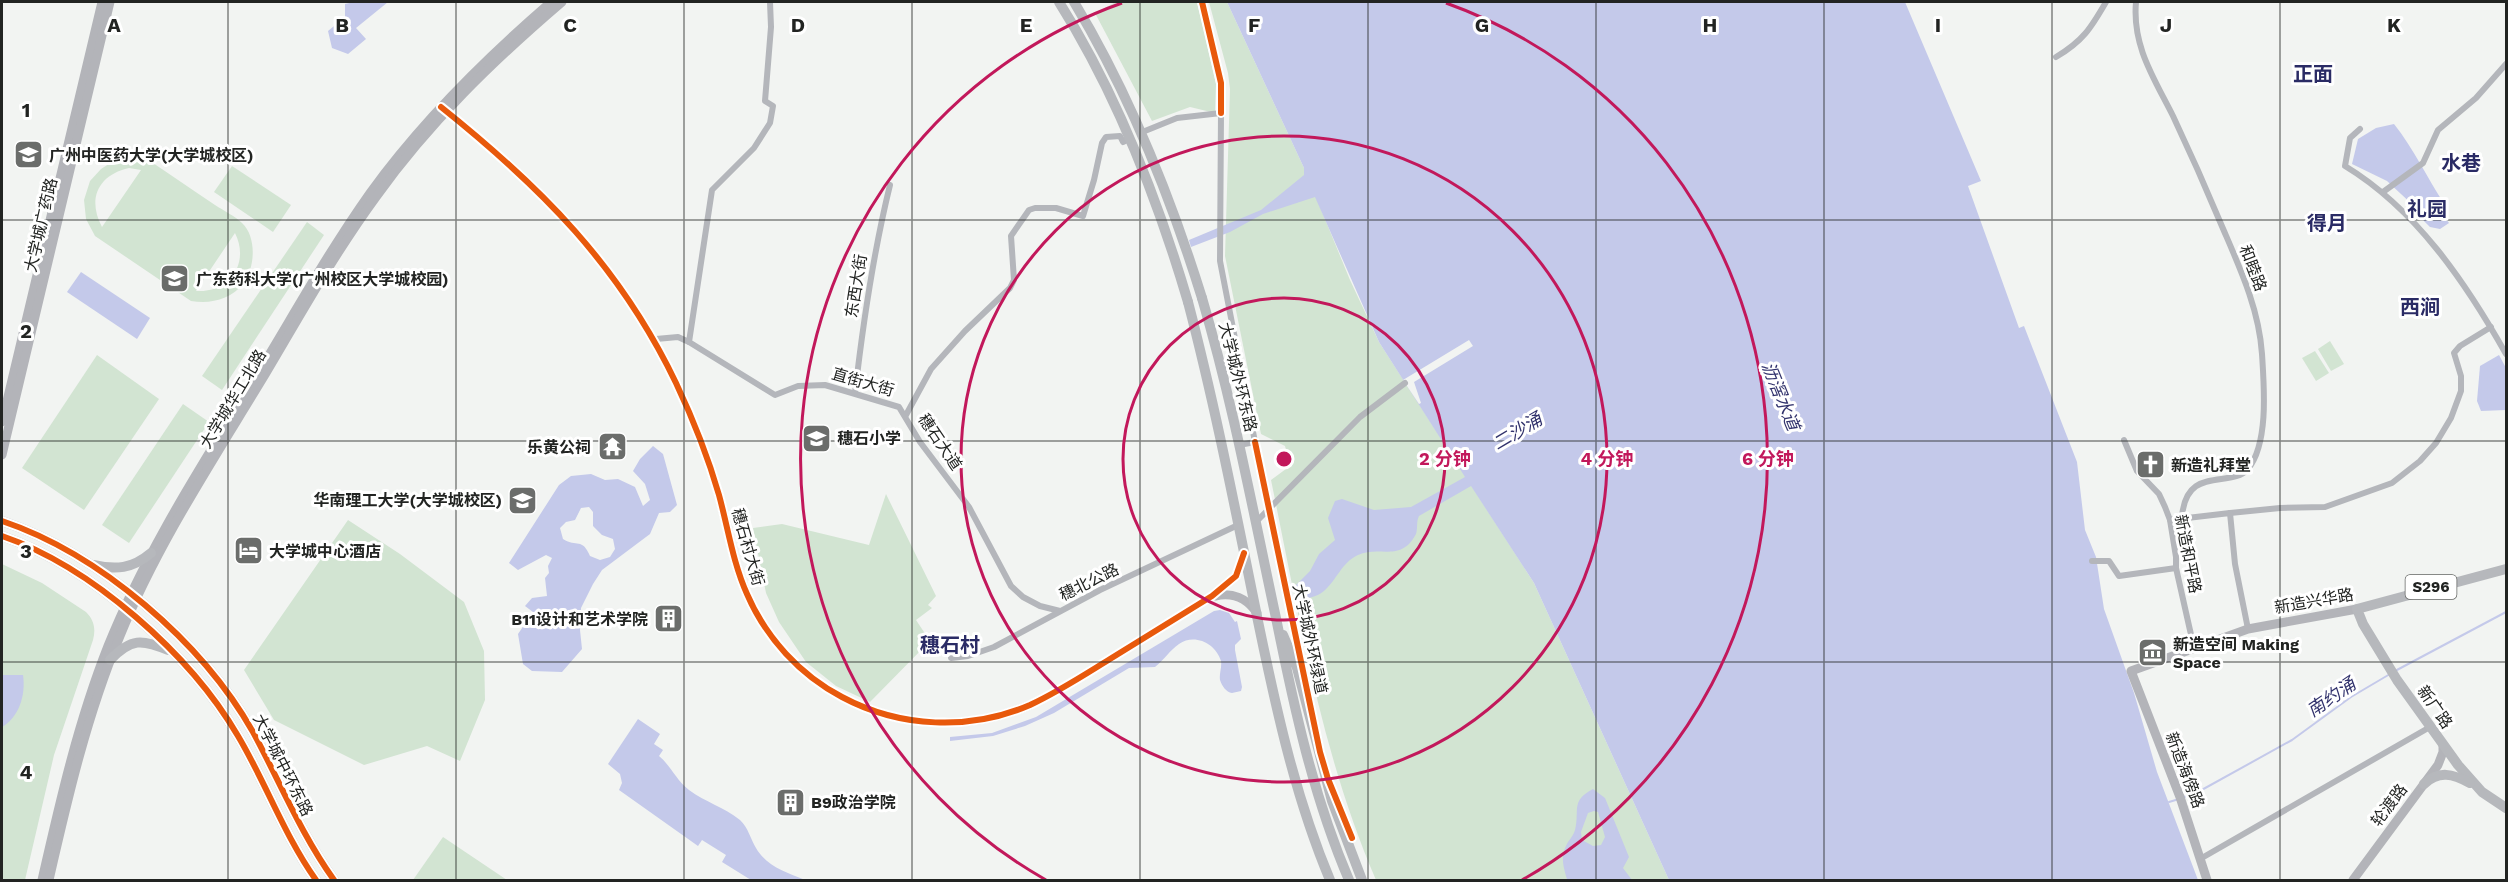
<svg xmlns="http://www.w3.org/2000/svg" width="2508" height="882" font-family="'Work Sans','Noto Sans SC',sans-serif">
<rect width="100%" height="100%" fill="#f2f4f2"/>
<g fill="#d2e4d2" fill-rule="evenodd">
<polygon points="1116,2 1197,2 1216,84 1215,113 1190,107 1152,121 1095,13"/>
<path d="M1209,2H1227L1304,168L1350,280L1379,342L1534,583L1669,880H1376C1321,753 1299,616 1271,480L1290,466L1285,446L1261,434L1225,256L1230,89L1228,73Z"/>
<path d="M131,157L147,159C170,174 192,190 215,205C224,211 235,216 242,223C257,237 255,267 244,283C230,300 211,304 191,301L95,236L86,219L84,200L90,181L101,169L115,160ZM129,168L141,170L102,227C87,199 98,175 129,168ZM235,233C250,263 230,293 196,291Z"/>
<polygon points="232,166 291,205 273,232 214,192"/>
<polygon points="307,222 324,235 222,390 202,376"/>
<polygon points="2330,341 2344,364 2331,371 2318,349"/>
<polygon points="2315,351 2329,373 2316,381 2302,358"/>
<polygon points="97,355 159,399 84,510 22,468"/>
<polygon points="183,404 209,422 129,543 102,525"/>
<polygon points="886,494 936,596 928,605 932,608 916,620 930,641 870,702 836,686 806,662 779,622 766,593 753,528 782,524 869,545"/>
<polygon points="348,520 400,554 464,602 484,651 485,700 460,761 427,746 364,765 274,720 244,670"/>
<path d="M2,564L42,583L86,612C94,620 96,629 93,640L54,755L25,880H2Z"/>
<polygon points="443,837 507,880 413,880"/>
</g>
<g fill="#c4c9ea" fill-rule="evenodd">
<polygon points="354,2 388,2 356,28 366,39 348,54 332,48 328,31 345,17 345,4"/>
<path d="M1227,2H1905L1981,181L1968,186L2019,328L2024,326L2077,462L2085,530L2096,557L2104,609L2134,693L2157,772L2198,880H1669L1534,583L1471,486L1419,516C1416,522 1418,528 1416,534C1401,563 1379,545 1358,555C1342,562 1336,581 1324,591C1316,598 1307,597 1298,601L1295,586L1310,571L1319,554L1335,540L1328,518L1335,501L1342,499L1374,510L1411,507L1465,477L1379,342L1315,197L1263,214L1230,232L1191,247L1189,240L1261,210L1304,175V168Z"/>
<path d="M2394,124C2414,149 2427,178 2445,205L2440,211L2449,223L2440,229L2430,227L2419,216L2415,207L2387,181L2352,164L2358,139L2376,128Z"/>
<polygon points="81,272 150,318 137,339 67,292"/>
<polygon points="2499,355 2506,368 2506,410 2481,411 2477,401 2480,366"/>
<path d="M653,446L663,454L677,505L670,512L659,513L650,534L602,570L593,584L581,608L580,630L582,649L562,672L532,671L523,664L518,634L533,612L525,606L532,598L547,596L545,578L549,573L548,566L552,558L546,555L518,570L509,563L559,485L571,476L591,474L605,480L618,479L635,487L643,506L650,500L645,484L633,471L640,459ZM589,507L593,512V526L602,535L613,539L615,549L610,557L600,560L590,556C582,537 577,548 563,539L560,528L566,522L575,520L581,508Z"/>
<path d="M1220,610L1229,613L1235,622L1237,621L1241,639L1235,645V650L1242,687L1241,691L1232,693C1226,692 1222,686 1220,680C1219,674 1222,668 1221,661C1216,644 1195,633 1179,644C1170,650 1164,660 1155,667L1129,668L1054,713L1025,726L993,736L950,741V737L992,733L1036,717L1214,611Z"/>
<path d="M2,675H23C26,695 19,717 2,727Z"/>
<path d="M638,719L660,734L654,744L663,750L659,756C671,766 676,780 689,790C705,802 724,807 740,820C748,827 751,840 756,848C767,867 786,872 805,880H751L722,862L726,855L702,840L698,846L619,790L622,783L620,774L608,764Z"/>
<path d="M1593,789L1605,798L1629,857L1623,868L1632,880H1568L1567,879C1563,865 1560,856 1568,842C1571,838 1574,834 1575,830C1580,810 1570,801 1593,789ZM1594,811L1598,812L1605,837L1601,845L1593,846L1582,840L1581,832L1588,813Z"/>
</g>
<polygon fill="#f2f4f2" points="1469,340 1473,346 1414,382 1421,403 1419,404 1403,380"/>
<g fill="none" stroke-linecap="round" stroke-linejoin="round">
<g stroke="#c4c9ea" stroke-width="2">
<polyline points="2395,671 2506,612"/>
<polyline points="2184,797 2198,792 2292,740 2351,697 2390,674"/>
<polyline points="2169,802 2179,799"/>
</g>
<g stroke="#b4b6bb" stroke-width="6">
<polyline points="770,2 771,27 765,101 773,106 770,123 754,148 712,190 689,342 775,395 798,386 825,385 899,407 920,442 969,507 1011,586 1023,597 1040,606 1060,611"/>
<path d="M2136,2C2132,46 2154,78 2173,116C2190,152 2206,188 2221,224C2239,266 2259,308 2262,354C2264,386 2269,443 2248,469C2231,489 2186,464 2182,517"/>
<path d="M2056,57C2083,41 2091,28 2106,2"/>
<path d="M2360,129L2350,138L2345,166C2416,209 2466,283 2506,354"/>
<polyline points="1140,133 1177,118 1221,113 1220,261 1255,442 1239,445"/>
<polyline points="2383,192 2423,163 2438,130 2476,98 2506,64"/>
<polyline points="656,339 678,337 689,342"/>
<path d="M855,393C863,323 873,254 890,185"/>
<polyline points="906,415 931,369 965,331 1010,288 1014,280 1011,236 1029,210 1035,208 1056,208 1083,216 1094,180 1102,143 1106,137 1120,136 1123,142 1131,138"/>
<polyline points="2124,440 2137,471 2159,494 2165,507 2170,520 2176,557 2176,568 2194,648"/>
<polyline points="2230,513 2280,508 2325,507 2392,483 2420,461 2436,443 2451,418 2461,391 2461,376 2454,353 2460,346 2491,327"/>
<polyline points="2170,520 2230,513 2235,564 2248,629"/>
<polyline points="1256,522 1360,417 1405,383"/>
<polyline points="2092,561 2109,561 2119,576 2176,568"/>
<polyline points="951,658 968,656 994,647 1100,590 1238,525"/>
<polyline points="2200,859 2430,727"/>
</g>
<g stroke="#b3b4b9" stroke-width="9">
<path d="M441,107C541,187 620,266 676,383C693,419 708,457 719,495C728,528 733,563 747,594C766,638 800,675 842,697C900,728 970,731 1030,705C1058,692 1084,675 1110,659C1144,638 1178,617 1212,596L1236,576L1244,554"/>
<polyline points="2,422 102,2"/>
<polyline points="2,455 110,2"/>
<path d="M1215,596C1232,592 1247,598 1257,613"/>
<path d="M42,880C60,801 78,722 108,646C148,546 208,456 263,365C298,307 331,248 370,193C422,121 485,59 551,2"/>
<path d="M49,880C68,797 87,715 120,636C158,543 214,459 266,373C301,314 335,253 376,197C429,123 493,61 562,2"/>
<polyline points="2207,880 2180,797 2131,671 2248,629 2357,609"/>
<polyline points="2353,880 2438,765 2443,752 2443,745"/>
</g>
<g stroke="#b6b8bc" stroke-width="10">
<path d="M1202,298C1233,403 1253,511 1276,618C1294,707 1313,796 1349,880"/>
<path d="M1188,302C1216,409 1237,518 1259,626C1277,713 1296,799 1330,880"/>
<path d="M2,521C100,554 202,642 253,732C280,782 301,834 334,880"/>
<path d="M2,536C92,567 190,654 238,736C266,783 284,835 316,880"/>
<path d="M93,565C116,570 132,569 151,553"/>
<polyline points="2506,569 2357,609 2363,624 2397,680 2458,765 2482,792 2506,808"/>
<polyline points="1283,635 1297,668 1332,801 1362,880"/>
<path d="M110,660C131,638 142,639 168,650"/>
<path d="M2424,784C2439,770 2453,774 2470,783"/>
</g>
<g stroke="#b6b8bc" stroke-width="10">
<path d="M1059,2C1117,94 1157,197 1188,302"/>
<path d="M1074,2C1130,95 1170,195 1202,298"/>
</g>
<defs>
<g id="cycleway">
<polyline points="1202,2 1221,83 1221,113"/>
<path d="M441,107C541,187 620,266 676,383C693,419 708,457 719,495C728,528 733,563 747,594C766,638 800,675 842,697C900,728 970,731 1030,705C1058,692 1084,675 1110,659C1144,638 1178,617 1212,596L1236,576L1244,553"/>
<polyline points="1255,442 1320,752 1328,779 1352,838"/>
<path d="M2,521C100,554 202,642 253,732C280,782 301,834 334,880"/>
<path d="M2,536C92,567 190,654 238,736C266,783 284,835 316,880"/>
</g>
</defs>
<use href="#cycleway" stroke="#fff" stroke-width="10"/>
<use href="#cycleway" stroke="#e8590c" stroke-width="6"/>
</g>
<path fill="none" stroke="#222422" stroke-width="1.5" stroke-opacity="0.55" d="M228,2V880M456,2V880M684,2V880M912,2V880M1140,2V880M1368,2V880M1596,2V880M1824,2V880M2052,2V880M2280,2V880M2,220H2506M2,441H2506M2,662H2506"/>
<g fill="none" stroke="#c2185b" stroke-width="3">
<circle cx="1284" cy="459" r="161"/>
<circle cx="1284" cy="459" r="323"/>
<path d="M1046 880A484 484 0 0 1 1122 3M1446 3A484 484 0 0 1 1522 880"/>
</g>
<defs>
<symbol id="university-square" viewBox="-11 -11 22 22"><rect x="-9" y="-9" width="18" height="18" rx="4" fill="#6b6d6b" stroke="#fff"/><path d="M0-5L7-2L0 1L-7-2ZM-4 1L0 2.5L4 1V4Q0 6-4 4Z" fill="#fff"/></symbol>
<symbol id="school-square" viewBox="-11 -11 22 22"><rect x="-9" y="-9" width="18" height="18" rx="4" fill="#6b6d6b" stroke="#fff"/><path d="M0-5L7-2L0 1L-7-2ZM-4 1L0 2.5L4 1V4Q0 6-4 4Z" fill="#fff"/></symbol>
<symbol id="temple-square" viewBox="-11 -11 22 22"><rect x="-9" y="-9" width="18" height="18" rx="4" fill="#6b6d6b" stroke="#fff"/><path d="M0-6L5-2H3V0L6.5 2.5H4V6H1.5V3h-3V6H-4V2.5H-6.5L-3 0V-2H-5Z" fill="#fff"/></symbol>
<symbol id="church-square" viewBox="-11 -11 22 22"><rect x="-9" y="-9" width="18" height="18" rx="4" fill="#6b6d6b" stroke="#fff"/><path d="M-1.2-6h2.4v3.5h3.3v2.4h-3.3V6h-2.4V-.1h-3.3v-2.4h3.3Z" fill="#fff"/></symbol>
<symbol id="hotel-square" viewBox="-11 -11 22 22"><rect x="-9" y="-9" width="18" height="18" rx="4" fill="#6b6d6b" stroke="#fff"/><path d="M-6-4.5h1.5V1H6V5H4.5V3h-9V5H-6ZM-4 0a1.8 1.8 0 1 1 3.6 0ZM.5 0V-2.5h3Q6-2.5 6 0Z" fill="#fff"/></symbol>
<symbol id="building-square" viewBox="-11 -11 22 22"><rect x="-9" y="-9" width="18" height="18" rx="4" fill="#6b6d6b" stroke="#fff"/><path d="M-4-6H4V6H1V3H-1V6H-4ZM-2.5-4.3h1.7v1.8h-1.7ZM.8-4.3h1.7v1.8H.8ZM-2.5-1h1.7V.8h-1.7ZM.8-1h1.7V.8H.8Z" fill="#fff"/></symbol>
<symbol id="museum-square" viewBox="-11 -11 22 22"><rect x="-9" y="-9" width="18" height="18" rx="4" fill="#6b6d6b" stroke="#fff"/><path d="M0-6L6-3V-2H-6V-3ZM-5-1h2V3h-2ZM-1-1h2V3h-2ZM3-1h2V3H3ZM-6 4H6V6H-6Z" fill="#fff"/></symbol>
</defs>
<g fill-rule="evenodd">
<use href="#university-square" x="12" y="138" width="33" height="33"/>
<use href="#university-square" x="158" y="262" width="33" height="33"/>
<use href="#school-square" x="800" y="422" width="33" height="33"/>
<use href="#temple-square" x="596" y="430" width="33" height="33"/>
<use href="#church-square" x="2134" y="448" width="33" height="33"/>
<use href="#university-square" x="506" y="484" width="33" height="33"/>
<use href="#hotel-square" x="232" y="534" width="33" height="33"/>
<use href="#building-square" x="652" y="602" width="33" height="33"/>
<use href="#museum-square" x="2136" y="636" width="33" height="33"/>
<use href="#building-square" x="774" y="786" width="33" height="33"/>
</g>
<g text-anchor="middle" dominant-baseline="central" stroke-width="6" stroke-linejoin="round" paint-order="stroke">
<rect fill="#fff" stroke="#646664" stroke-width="1.5" x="2405.5" y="575" width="51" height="24" rx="4.5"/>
<g font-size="15" font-weight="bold" fill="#222422">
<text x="2431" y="587">S296</text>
</g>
<g font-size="16" font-weight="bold" fill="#222422" stroke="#fff" text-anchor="start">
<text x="49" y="155">广州中医药大学(大学城校区)</text>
<text x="196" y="279">广东药科大学(广州校区大学城校园)</text>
<text x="837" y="438">穗石小学</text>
<text x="591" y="447" text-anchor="end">乐黄公祠</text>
<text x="2171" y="465">新造礼拜堂</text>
<text x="502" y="500" text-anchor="end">华南理工大学(大学城校区)</text>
<text x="269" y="551">大学城中心酒店</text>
<text x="648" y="619" text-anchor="end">B11设计和艺术学院</text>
<text x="2173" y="644">新造空间 Making<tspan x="2173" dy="18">Space</tspan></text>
<text x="811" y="802">B9政治学院</text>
</g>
<g font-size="16" fill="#222422" stroke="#fff">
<text transform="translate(41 225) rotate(-77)">大学城广药路</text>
<text transform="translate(2253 268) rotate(69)">和睦路</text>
<text transform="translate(856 286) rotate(-81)">东西大街</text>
<text transform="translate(1238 377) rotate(76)">大学城外环东路</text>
<text transform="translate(863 382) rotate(16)">直街大街</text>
<text transform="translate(233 399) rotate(-59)">大学城华工北路</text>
<text transform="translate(940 442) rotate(56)">穗石大道</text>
<text transform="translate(748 547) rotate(74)">穗石村大街</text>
<text transform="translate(2188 554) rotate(79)">新造和平路</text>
<text transform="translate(1089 582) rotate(-26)">穗北公路</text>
<text transform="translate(2314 601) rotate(-10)">新造兴华路</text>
<text transform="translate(1310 639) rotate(78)">大学城外环绿道</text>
<text transform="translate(2435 707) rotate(55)">新广路</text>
<text transform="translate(283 765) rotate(63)">大学城中环东路</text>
<text transform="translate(2185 770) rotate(69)">新造海傍路</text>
<text transform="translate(2389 805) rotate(-53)">轮渡路</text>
</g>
<g font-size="18" font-style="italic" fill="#32336d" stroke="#fff">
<text transform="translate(1781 396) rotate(68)">沥滘水道</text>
<text transform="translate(1517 431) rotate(-31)">二沙涌</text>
<text transform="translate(2331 697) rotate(-34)">南约涌</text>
</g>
<g font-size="20" font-weight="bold" fill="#2a2b65" stroke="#fff">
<text x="2313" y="74">正面</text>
<text x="2461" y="163">水巷</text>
<text x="2427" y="209">礼园</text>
<text x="2327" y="223">得月</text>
<text x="2420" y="307">西涧</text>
<text x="950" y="645">穗石村</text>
</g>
</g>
<g font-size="20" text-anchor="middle" font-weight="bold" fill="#222422" stroke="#fff" stroke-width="6" stroke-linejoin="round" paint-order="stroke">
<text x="114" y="32">A</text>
<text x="342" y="32">B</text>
<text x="570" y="32">C</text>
<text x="798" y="32">D</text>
<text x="1026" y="32">E</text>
<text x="1254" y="32">F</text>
<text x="1482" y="32">G</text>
<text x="1710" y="32">H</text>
<text x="1938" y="32">I</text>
<text x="2166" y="32">J</text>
<text x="2394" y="32">K</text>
<text x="26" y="117">1</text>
<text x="26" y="338">2</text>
<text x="26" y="558">3</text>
<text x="26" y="779">4</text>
</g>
<circle cx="1284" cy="459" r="9" fill="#c2185b" stroke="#fff" stroke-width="3"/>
<g font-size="18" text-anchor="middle" font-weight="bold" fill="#c2185b" stroke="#fff" stroke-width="6" stroke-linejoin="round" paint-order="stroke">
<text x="1445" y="465">2 分钟</text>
<text x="1607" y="465">4 分钟</text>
<text x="1768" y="465">6 分钟</text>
</g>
<rect width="2508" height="882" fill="none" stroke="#222422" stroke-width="6"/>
</svg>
